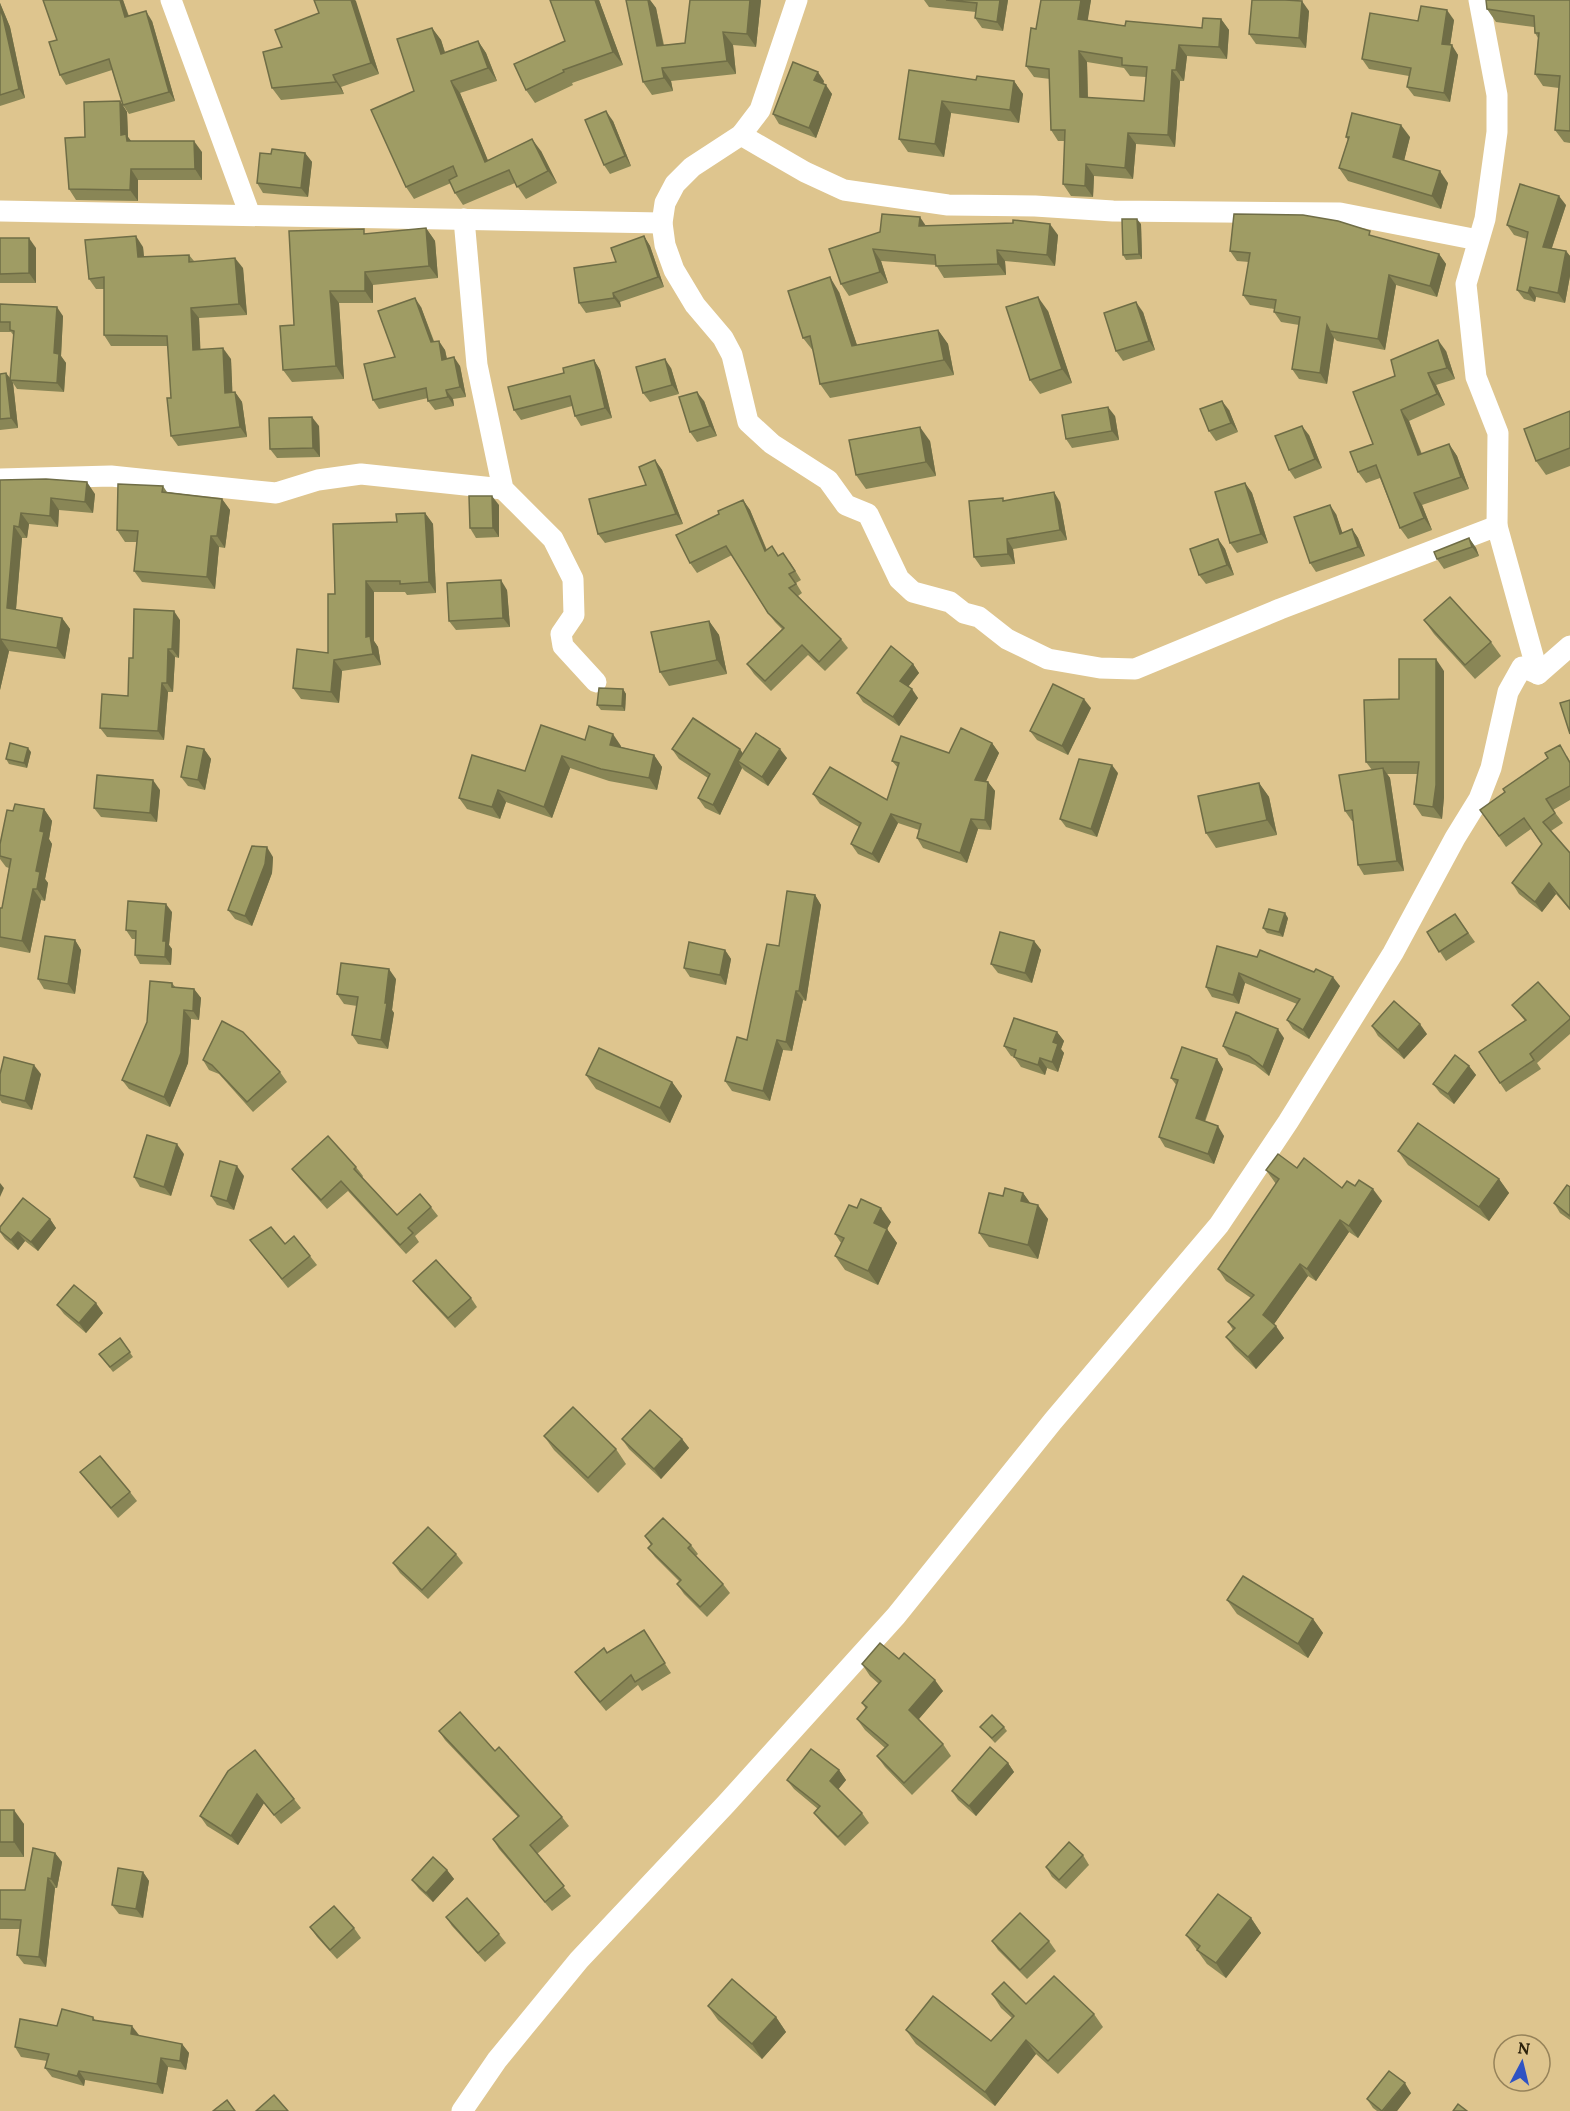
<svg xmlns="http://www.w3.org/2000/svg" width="1570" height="2111" font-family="Lora,serif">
<rect width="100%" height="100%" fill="#dec58e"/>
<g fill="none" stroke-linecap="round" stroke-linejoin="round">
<g stroke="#fff" stroke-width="21">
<polyline points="171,0 250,215"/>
<polyline points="797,0 760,110 741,135 692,167 675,184 665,203 662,223 665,245 674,270 695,305 723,338 732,355 748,422 772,444 828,480 846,505 868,514 899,579 913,592 950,602 964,613 979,617 1007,639 1048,659 1100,668 1135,669 1280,609 1497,526 1538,674"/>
<polyline points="1479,0 1497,95 1497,132 1485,219 1466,284 1476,377 1498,433 1497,526"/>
<polyline points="741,135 805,172 844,190 948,205 1035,206 1113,211 1340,213 1478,240"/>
<polyline points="0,211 662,223"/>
<polyline points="464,219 477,365 503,489 553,539 573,579 574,615 561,634 563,646 596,682"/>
<polyline points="0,479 111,476 276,493 318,480 361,474 503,489"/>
<polyline points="462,2111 497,2060 579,1960 726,1804 896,1616 1053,1421 1219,1225 1288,1122 1393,953 1455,838 1479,799 1491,768 1508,692 1522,667 1538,674 1570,646"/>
</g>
</g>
<g fill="#898656" fill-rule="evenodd">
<polygon points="43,0 123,0 129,16 152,21 175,101 129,114 123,105 112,70 66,85 60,75 57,40"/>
<polygon points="314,0 355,0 379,74 341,87 344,94 281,100 272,88 282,47 319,13"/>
<polygon points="599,0 623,65 572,83 573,85 535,103 526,90 565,41"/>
<polygon points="626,0 650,0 656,8 664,45 685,43 761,0 756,47 733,45 736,74 671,81 673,91 652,95 643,82"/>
<polygon points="924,0 1008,0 1003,31 982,28 975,18 976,12 929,7"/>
<path d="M1041,0H1091L1087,21L1125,26L1202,28L1221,19L1229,30L1227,59L1187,56L1184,81H1180L1175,147L1136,144L1133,179L1094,176L1093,197L1071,196L1063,184L1065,141H1058L1051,130L1050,79L1034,77L1026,66L1036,29ZM1087,62L1124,68L1130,76L1146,77L1144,101L1088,98Z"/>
<polygon points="1570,0 1570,143 1564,142 1555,130 1559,88 1543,86 1535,74 1538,38 1535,33 1534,27 1496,22 1487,9"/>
<polygon points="0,3 10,27 25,98 0,106"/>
<polygon points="1309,11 1306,48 1256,44 1249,34"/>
<polygon points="1454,20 1450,45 1458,55 1450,102 1414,96 1407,87 1409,76 1369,69 1362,59 1418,21"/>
<polygon points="432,28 441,40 445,52 478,41 486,53 497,81 460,93 488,161 541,151 557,183 526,199 515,183 463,205 455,193 451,183 414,199 406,187 414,91"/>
<polygon points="909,70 976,80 1014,81 1023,94 1019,123 951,113 944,157 908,152 899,139"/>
<polygon points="824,81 823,84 832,94 816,138 779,124 773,114"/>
<polygon points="120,101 127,112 128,137 131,141 202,152 202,180 138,180 138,201 76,200 69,189 85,137"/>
<polygon points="613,121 631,166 610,174 604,165"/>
<polygon points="1346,137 1410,137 1404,160 1448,183 1441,209 1348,181 1339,168 1348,140"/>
<polygon points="305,153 312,162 308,197 263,193 257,183 271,154"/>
<polygon points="1566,205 1552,248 1566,251 1570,256 1570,276 1565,303 1536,297 1535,302 1524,299 1517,290 1527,239 1514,235 1507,225"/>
<polygon points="1141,224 1142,259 1126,260 1123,255"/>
<polygon points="926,226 1058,235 1055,266 1005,261 1006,275 944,278 936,265 881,261 888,283 849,296 841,284 829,249"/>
<polygon points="426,228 435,241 438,278 373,285 373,303 339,303 344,379 292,382 283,370 294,325 367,234"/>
<polygon points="644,236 650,246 664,287 620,302 621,307 586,313 579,303 616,262"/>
<polygon points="1374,237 1439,254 1446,264 1437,297 1396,285 1385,350 1337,341 1334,338 1327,384 1299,379 1292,369 1299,325 1281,322 1274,312 1274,309 1250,305 1243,295 1249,262 1237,261 1230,251"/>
<polygon points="0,238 36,248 36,283 0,283"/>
<polygon points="143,247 144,257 189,255 194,261 243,268 247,315 199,318 200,350 231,359 232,392 235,392 242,402 247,437 178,446 171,436 171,398 168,346 111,346 104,335 104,289 96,289 89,279"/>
<polygon points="839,292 857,345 938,330 948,344 954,375 830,398 820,384 814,352 803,338"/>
<polygon points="0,304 63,316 61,356 66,363 64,392 17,389 13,383 18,428 0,430 0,374 6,373 11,379 14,336 11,332 0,332"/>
<polygon points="421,307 434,341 445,350 447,359 460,366 466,397 453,399 454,406 435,410 428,401 428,398 379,409 373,400"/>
<polygon points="1048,311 1072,383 1040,394 1030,380"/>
<polygon points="1143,312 1155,350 1123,361 1116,351"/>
<polygon points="1446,351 1455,379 1436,385 1445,405 1409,421 1422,454 1449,444 1457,456 1469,489 1422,505 1432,530 1408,539 1400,528 1380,478 1366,483 1358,472 1373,444 1395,376"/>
<polygon points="594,360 600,370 612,418 581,426 575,416 572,406 521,420 514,410 564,373"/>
<polygon points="671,368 679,394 650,402 643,393"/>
<polygon points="704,401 717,436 697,442 690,432"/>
<polygon points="1229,410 1238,432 1216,441 1209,431"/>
<polygon points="1570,411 1570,466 1546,475 1536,461"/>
<polygon points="1115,416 1119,440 1072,448 1066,439"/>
<polygon points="319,426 320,457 277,458 270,449"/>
<polygon points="1309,435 1322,468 1295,479 1289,470"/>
<polygon points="930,441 936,476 866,489 856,475"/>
<polygon points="655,460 662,470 683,524 605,543 598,534 646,485"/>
<polygon points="0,480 95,494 93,513 59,510 58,527 29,524 27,538 22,538 16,610 62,618 70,629 65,659 9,651 0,690"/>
<polygon points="1245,483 1252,493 1268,543 1237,553 1230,543"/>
<polygon points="163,486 167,492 222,499 230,510 225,548 219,547 215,589 142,582 134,571 137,542 125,542 117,530"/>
<polygon points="743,500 750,510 767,550 790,562 801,580 796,583 802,593 798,596 841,639 848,648 825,671 808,655 771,691 754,674 747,664 782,629 775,622 768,613 732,555 697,573 690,563 719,514"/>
<polygon points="1060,502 1067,540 1013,549 1015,564 981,567 974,557"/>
<polygon points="499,505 499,537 476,538 470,528"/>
<polygon points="425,513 433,524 436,593 407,595 405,592 374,592 374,641 378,647 381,665 342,671 339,703 301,699 293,688 328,653 335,594 397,522"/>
<polygon points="1336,514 1342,533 1352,529 1358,538 1365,556 1316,572 1310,563"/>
<polygon points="1469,538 1476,548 1479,556 1444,569 1437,559"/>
<polygon points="1218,539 1225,549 1234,575 1206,584 1199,575"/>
<polygon points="507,590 510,627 456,630 449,621"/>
<polygon points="180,620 179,658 175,657 173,692 168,692 164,740 107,737 100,728 128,696 133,658"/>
<polygon points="1424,620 1491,642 1501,656 1475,679 1434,634"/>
<polygon points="709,621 719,635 727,674 669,686 660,672"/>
<polygon points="913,664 919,673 908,687 918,698 899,726 863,702 857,693"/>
<polygon points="1444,671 1444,797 1442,819 1422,816 1414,804 1417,774 1387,774 1390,778 1404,871 1364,875 1358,865 1353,821 1352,821 1345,811 1372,770 1366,762 1399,699"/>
<polygon points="623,689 626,694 625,711 601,710 597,705"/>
<polygon points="1091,708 1068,755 1037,740 1030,731"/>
<polygon points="585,740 621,746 621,747 654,755 662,767 657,790 609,781 570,768 552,818 506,802 500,819 467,809 459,798 525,771"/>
<polygon points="992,743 999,753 986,781 988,782 995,791 991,830 978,829 967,863 923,848 917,838 919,830 898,823 879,863 858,854 851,844 859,827 820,804 813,794 887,800 898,768 892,761 949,753"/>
<polygon points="204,749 211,759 205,790 188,786 181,777"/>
<polygon points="672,749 740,749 743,754 787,758 768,786 745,771 742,768 720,815 705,808 698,798 708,778 679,759"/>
<polygon points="31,752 27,768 9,764 6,759"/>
<polygon points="1567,756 1570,761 1570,800 1553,810 1563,823 1551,831 1570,853 1570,910 1556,894 1542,912 1519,894 1512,883 1542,844 1531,829 1506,847 1480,810"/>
<polygon points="1118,773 1097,837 1066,827 1060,819"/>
<polygon points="1259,783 1269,797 1277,835 1216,848 1206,833"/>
<polygon points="160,790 157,822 101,817 94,808"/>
<polygon points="44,809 52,821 49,839 52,844 45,879 48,883 45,901 41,900 30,953 0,947 0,908 2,908 9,868 6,867 0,859 0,844 13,811"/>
<polygon points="273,857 272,873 252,926 235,919 228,910"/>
<polygon points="815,895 821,905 806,1001 803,1000 792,1051 783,1050 770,1101 732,1091 725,1081 747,1040 779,946"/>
<polygon points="172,912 169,945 172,949 171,965 140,964 135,955 136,939 132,939 126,930"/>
<polygon points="1455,914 1475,942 1446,961 1427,932"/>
<polygon points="1288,918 1283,937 1267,933 1263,928"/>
<polygon points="75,940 81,950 75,994 44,989 38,979"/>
<polygon points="1034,941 1041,950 1032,983 998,973 991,964"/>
<polygon points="1217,946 1340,986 1309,1039 1293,1029 1287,1020 1297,1004 1245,983 1239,1004 1212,997 1206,987"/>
<polygon points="725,950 731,959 726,985 690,977 684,968"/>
<polygon points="396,979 392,1010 394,1013 388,1049 358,1044 352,1035 357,1006 344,1004 337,994"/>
<polygon points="172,983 176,988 194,989 201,998 199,1020 191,1019 188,1063 170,1107 129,1089 122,1080"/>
<polygon points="1512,1005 1570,1017 1570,1034 1537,1063 1541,1069 1506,1092 1479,1052 1525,1021"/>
<polygon points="1372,1026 1427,1034 1404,1059 1378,1036"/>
<polygon points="1057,1032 1064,1041 1061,1049 1064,1053 1058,1072 1047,1068 1045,1075 1021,1067 1014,1057 1011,1056 1004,1046"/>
<polygon points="1284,1038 1269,1076 1255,1065 1229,1055 1223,1046"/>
<polygon points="1217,1059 1223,1069 1205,1122 1224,1136 1214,1164 1165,1147 1159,1137 1177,1086 1171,1078"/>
<polygon points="203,1060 280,1072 287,1082 253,1112 219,1074 209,1070"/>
<polygon points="1469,1066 1476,1075 1454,1104 1440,1093 1433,1084"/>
<polygon points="0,1074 41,1074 32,1110 2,1103 0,1100"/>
<polygon points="586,1075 672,1082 682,1096 670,1123 596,1089"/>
<polygon points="1398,1151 1499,1179 1509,1193 1489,1221 1408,1165"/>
<polygon points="184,1154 171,1196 140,1187 134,1177"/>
<polygon points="356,1167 363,1176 362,1178 397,1215 431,1207 438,1216 415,1236 419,1242 406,1254 348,1191 327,1209 299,1178 292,1169"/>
<polygon points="1297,1168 1342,1188 1355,1186 1382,1201 1358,1238 1349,1232 1316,1281 1308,1276 1274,1324 1284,1338 1256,1369 1235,1349 1226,1337 1233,1330 1228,1322 1251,1298 1226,1281 1218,1269 1276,1184 1266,1170"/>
<polygon points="244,1176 234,1210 217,1205 211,1196"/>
<polygon points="1570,1187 1570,1220 1560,1213 1554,1203"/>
<polygon points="1023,1193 1030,1203 1048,1219 1038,1259 989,1247 979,1233 1003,1196"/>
<polygon points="50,1219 56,1228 38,1251 25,1241 18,1250 5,1239 0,1232 0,1227"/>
<polygon points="891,1222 887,1229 897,1243 878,1285 845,1270 835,1256 841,1243 835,1234"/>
<polygon points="250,1240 285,1244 310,1256 317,1265 288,1288"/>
<polygon points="413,1281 471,1298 477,1307 455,1328 420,1290"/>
<polygon points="57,1305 103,1313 86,1333 64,1314"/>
<polygon points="120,1338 133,1357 113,1372 99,1354"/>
<polygon points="544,1436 616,1449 626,1464 598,1493 554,1450"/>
<polygon points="622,1439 682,1439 689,1448 661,1479 629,1449"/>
<polygon points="80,1472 130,1492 137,1501 118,1518 87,1481"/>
<polygon points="645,1536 691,1545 698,1554 696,1556 723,1584 730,1593 707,1617 684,1594 677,1584 680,1582 655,1557 648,1548 651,1545"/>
<polygon points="456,1554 463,1563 428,1599 400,1573 393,1563"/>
<polygon points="1227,1600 1313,1619 1323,1633 1308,1658 1237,1614"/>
<polygon points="650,1640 671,1673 642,1691 638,1685 606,1711 582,1682 575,1672 607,1653"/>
<polygon points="899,1659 943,1691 919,1719 943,1744 951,1756 912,1795 885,1767 877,1756 885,1748 865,1730 857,1719 866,1709 862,1703 879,1684 870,1676 862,1664"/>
<polygon points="980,1727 1004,1727 1007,1731 995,1743"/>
<polygon points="439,1731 495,1751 562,1817 569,1826 537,1854 571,1896 552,1911 499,1849 493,1839 518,1817 445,1740"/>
<polygon points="1008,1763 1014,1772 976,1816 958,1800 952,1791"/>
<polygon points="839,1770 846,1780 838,1789 862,1813 869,1823 845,1846 821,1822 814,1813 818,1809 794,1789 787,1780"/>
<polygon points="228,1771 294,1799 301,1808 281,1824 264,1803 238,1845 207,1826 200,1816"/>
<polygon points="0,1810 24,1824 24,1857 0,1857"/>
<polygon points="55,1853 62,1862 57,1888 55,1888 46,1967 24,1964 17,1955 20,1929 0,1929 0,1890 25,1890"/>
<polygon points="1083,1855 1089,1865 1066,1889 1052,1877 1046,1867"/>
<polygon points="447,1870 454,1879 433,1902 419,1889 412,1880"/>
<polygon points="143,1872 149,1881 143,1918 119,1914 112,1905"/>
<polygon points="446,1917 499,1934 506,1943 485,1962 452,1926"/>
<polygon points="1251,1918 1261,1933 1226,1978 1207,1964 1186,1935"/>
<polygon points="310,1927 354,1928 361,1938 337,1959 317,1937"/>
<polygon points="992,1941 1049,1941 1056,1951 1027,1979 998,1950"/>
<polygon points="992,1994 1026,2004 1094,2014 1103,2027 1058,2074 1036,2054 995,2106 916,2044 906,2030 991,2041 1012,2018 1001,2008"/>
<polygon points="708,2006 776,2017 786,2032 762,2059 718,2020"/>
<polygon points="93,2017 95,2020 139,2036 182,2044 189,2053 186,2070 168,2067 163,2094 85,2080 84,2086 52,2077 45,2068 47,2061 21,2057 15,2047 57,2026"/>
<polygon points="1411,2093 1397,2111 1377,2111 1373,2108 1367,2099"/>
</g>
<g fill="#6f6d46">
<polygon points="120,0 123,0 132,27 125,17"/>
<polygon points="351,0 355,0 356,1 379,74 371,63"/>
<polygon points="595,0 599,0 623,65 613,52"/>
<polygon points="648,0 650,0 656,8 666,59 657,46"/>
<polygon points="750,0 761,0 756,47 747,34"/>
<polygon points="1000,0 1008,0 1003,31 997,22"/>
<polygon points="1081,0 1091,0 1086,31 1078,19"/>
<polygon points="1302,1 1309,11 1306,48 1299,38"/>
<polygon points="0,3 10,27 25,98 19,89 0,9"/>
<polygon points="1447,10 1454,20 1449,53 1442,44"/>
<polygon points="146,11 152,21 175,101 169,92"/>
<polygon points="1221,19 1229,30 1227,59 1219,47"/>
<polygon points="432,28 441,40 449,66 441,54"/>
<polygon points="723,32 733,45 736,74 727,61"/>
<polygon points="478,41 486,53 497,81 488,68"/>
<polygon points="1179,45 1187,56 1184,81 1176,70"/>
<polygon points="1452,45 1458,55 1450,102 1444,93"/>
<polygon points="1079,51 1087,62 1088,108 1080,97"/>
<polygon points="662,68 671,81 673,91 664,78"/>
<polygon points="1172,70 1180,81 1175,147 1168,135"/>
<polygon points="818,72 824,81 821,90 814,80"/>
<polygon points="333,75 341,87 344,94 336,82"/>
<polygon points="451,81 460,93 494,175 485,162"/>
<polygon points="1014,81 1023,94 1019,123 1010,110"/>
<polygon points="826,85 832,94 816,138 809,128"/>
<polygon points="120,101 127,112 128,137 134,145 135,152 121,135"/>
<polygon points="942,101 951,113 944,157 935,144"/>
<polygon points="606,111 613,121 631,166 625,156"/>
<polygon points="1401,125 1410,137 1402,169 1393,157"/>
<polygon points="1128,133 1136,144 1133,179 1125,168"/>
<polygon points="532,139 541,151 557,183 548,171"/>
<polygon points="194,141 202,152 202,180 195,169"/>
<polygon points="305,153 312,162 308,197 301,188"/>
<polygon points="1086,164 1094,176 1093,197 1085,186"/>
<polygon points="131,169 138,180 138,201 130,190"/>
<polygon points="1440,171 1448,183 1441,209 1432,196"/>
<polygon points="1559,196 1566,205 1549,256 1543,247"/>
<polygon points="920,217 928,229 919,226"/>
<polygon points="1137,219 1141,224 1142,259 1139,254"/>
<polygon points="1050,224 1058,235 1055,266 1047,255"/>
<polygon points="426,228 435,241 438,278 429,266"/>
<polygon points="136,236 143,247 145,268 138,257"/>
<polygon points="644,236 650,246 664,287 658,277"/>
<polygon points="29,238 36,248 36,283 29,273"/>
<polygon points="873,249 881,261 888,283 880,272"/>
<polygon points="997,250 1005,261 1006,275 998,264"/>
<polygon points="1566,251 1570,256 1570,276 1565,303 1558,293"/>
<polygon points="1439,254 1446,264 1437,297 1430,286"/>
<polygon points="235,258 243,268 247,315 239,304"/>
<polygon points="365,272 373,285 373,303 365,291"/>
<polygon points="1389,275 1396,285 1385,350 1378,339"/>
<polygon points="830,277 839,292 862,360 852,346"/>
<polygon points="1530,287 1536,297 1535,302 1528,293"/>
<polygon points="330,291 339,303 344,379 336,366"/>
<polygon points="613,293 620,302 621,307 614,298"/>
<polygon points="1038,297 1048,311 1072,383 1062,369"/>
<polygon points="415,298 421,307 437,351 431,342"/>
<polygon points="1136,302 1143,312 1155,350 1149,341"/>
<polygon points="57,307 63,316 61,356 66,363 64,392 57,383 54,353"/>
<polygon points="191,308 199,318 201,361 193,350"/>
<polygon points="1327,325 1330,331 1334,338 1327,384 1320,373"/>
<polygon points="938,330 948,344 954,375 944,360"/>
<polygon points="1438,340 1446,351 1455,379 1447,368"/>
<polygon points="439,341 445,350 449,369 442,360"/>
<polygon points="223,348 231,359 233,404 225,393"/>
<polygon points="454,357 460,366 466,397 460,387"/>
<polygon points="665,359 671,368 679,394 672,385"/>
<polygon points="594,360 600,370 612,418 605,408"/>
<polygon points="6,373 13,383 18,428 11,418"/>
<polygon points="1428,373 1436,385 1445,405 1437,394"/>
<polygon points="446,390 453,399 454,406 448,397"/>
<polygon points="235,392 242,402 247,437 240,427"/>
<polygon points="697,392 704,401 717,436 710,426"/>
<polygon points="1222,401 1229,410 1238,432 1231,423"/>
<polygon points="1108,407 1115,416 1119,440 1112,431"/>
<polygon points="1401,410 1409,421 1426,467 1418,455"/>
<polygon points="312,417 319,426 320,457 313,448"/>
<polygon points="1302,426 1309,435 1322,468 1315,459"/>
<polygon points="920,427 930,441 936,476 926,462"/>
<polygon points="1449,444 1457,456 1469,489 1461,477"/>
<polygon points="655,460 662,470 683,524 676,514"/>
<polygon points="87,482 95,494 93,513 85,502"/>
<polygon points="1245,483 1252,493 1268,543 1261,534"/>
<polygon points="1054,492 1060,502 1067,540 1060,530"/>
<polygon points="1414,493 1422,505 1432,530 1424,518"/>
<polygon points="492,496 499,505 499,537 493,528"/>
<polygon points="51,498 59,510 58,527 50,516"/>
<polygon points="222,499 230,510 225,548 217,536"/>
<polygon points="743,500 750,510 771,561 765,551"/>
<polygon points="1330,505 1336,514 1346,543 1340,534"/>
<polygon points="21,513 29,524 27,538 19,527"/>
<polygon points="425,513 433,524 436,593 429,582"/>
<polygon points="14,526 22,538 15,620 7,608"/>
<polygon points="1352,529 1358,538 1365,556 1358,547"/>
<polygon points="211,536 219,547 215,589 207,577"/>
<polygon points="1469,538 1476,548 1479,556 1472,547"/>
<polygon points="1007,539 1013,549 1015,564 1008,554"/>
<polygon points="1218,539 1225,549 1234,575 1227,565"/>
<polygon points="501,580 507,590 510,627 503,618"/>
<polygon points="366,581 374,592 374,641 378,647 381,665 373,654 366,637"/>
<polygon points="174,611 180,620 179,658 172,649"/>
<polygon points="62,618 70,629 65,659 57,648"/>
<polygon points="709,621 719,635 727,674 717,660"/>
<polygon points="1,639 9,651 0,690 0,645"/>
<polygon points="168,649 175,657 173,692 167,683"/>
<polygon points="1436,659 1444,671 1444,797 1442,819 1433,807"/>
<polygon points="334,660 342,671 339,703 331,692"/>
<polygon points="913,664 919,673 906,689 900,681"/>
<polygon points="162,683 168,692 164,740 158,731"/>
<polygon points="623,689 626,694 625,711 622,706"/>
<polygon points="912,689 918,698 899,726 893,717"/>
<polygon points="1084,699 1091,708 1068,755 1062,746"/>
<polygon points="613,734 621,746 618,756 610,745"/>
<polygon points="992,743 999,753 982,790 975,780"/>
<polygon points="28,748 31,752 27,768 24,763"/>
<polygon points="204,749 211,759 205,790 198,780"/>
<polygon points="740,749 746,759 738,761 742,768 720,815 713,805"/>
<polygon points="780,749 787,758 768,786 762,777"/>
<polygon points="654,755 662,767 657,790 649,778"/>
<polygon points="562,756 570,768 552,818 544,807"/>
<polygon points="1112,765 1118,773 1097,837 1091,829"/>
<polygon points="1383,768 1390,778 1404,871 1397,861"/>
<polygon points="153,780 160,790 157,822 150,813"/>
<polygon points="988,782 995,791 991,830 985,820"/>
<polygon points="1259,783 1269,797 1277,835 1267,820"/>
<polygon points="498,790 506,802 500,819 492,807"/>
<polygon points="44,809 52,821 49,839 52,844 45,879 48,883 45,901 37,889 36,871 40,831"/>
<polygon points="891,814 898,823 879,863 872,854"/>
<polygon points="971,819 978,829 967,863 960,853"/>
<polygon points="267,847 273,857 272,873 252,926 245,916"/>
<polygon points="1549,883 1556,894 1542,912 1535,902"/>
<polygon points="33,889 41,900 30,953 22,941"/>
<polygon points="815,895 821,905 806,1001 799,991"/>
<polygon points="166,904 172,912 169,945 172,949 171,965 165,957 163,941"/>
<polygon points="1285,913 1288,918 1283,937 1279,932"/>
<polygon points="75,940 81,950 75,994 68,984"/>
<polygon points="1034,941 1041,950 1032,983 1025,973"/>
<polygon points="725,950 731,959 726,985 720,975"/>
<polygon points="389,969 396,979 392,1010 394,1013 388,1049 381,1040"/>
<polygon points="1239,973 1245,983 1239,1004 1233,995"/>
<polygon points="1333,977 1340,986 1309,1039 1303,1030"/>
<polygon points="194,989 201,998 199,1020 193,1011"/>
<polygon points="796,991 803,1000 792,1051 786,1042"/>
<polygon points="184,1010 191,1019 188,1063 170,1107 164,1097"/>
<polygon points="1420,1024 1427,1034 1404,1059 1398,1050"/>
<polygon points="1278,1029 1284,1038 1269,1076 1263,1067"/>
<polygon points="1057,1032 1064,1041 1061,1049 1064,1053 1058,1072 1052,1062 1053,1042"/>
<polygon points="777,1040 783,1050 770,1101 763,1091"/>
<polygon points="1040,1058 1047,1068 1045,1075 1038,1065"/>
<polygon points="1217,1059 1223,1069 1202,1128 1196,1118"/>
<polygon points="34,1065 41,1074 32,1110 25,1101"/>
<polygon points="1469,1066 1476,1075 1454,1104 1448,1094"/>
<polygon points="672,1082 682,1096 670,1123 660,1108"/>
<polygon points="1218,1126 1224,1136 1214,1164 1208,1154"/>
<polygon points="177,1144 184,1154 171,1196 164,1187"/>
<polygon points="237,1166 244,1176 234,1210 227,1201"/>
<polygon points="1499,1179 1509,1193 1489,1221 1479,1207"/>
<polygon points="0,1183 4,1188 0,1197"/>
<polygon points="1373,1189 1382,1201 1358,1238 1349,1226"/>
<polygon points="1023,1193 1033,1207 1021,1201"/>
<polygon points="1038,1205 1048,1219 1038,1259 1028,1245"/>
<polygon points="881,1208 891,1222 887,1229 897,1243 878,1285 868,1271 874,1223"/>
<polygon points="50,1219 56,1228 38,1251 31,1242"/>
<polygon points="1340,1220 1349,1232 1316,1281 1307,1269"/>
<polygon points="18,1232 25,1241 18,1250 11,1240"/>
<polygon points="1300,1264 1308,1276 1272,1327 1263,1315"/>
<polygon points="96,1303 103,1313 86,1333 79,1323"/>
<polygon points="1276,1326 1284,1338 1256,1369 1248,1357"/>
<polygon points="682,1439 689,1448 661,1479 654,1469"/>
<polygon points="1313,1619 1323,1633 1308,1658 1298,1644"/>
<polygon points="935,1680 943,1691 917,1721 909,1710"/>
<polygon points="1008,1763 1014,1772 976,1816 969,1806"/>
<polygon points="839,1770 846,1780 837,1791 830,1781"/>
<polygon points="257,1794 264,1803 238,1845 231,1836"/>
<polygon points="14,1810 24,1824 24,1857 14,1842"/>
<polygon points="55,1853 62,1862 57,1888 51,1879"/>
<polygon points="447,1870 454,1879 433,1902 426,1893"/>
<polygon points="143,1872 149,1881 143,1918 136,1909"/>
<polygon points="48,1878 55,1888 46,1967 39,1957"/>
<polygon points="1251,1918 1261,1933 1226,1978 1216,1963"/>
<polygon points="776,2017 786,2032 762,2059 752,2044"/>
<polygon points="132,2026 139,2035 138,2043 131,2034"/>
<polygon points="1026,2040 1036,2054 995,2106 985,2092"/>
<polygon points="182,2044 189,2053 186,2070 180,2061"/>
<polygon points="161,2058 168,2067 163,2094 157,2084"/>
<polygon points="79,2071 85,2080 84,2086 77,2076"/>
<polygon points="1405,2083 1411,2093 1397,2111 1383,2111"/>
</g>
<g fill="#9f9c64" stroke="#6f6d46" stroke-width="1.5" fill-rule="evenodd">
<polygon points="43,0 120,0 125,17 146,11 169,92 123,105 109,59 60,75 49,42 57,40"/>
<polygon points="314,0 351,0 371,63 333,75 336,82 272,88 263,52 282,47 275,30 319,13"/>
<polygon points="550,0 595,0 613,52 563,70 564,72 526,90 514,64 565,41"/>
<polygon points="626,0 648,0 657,46 685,43 690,0 750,0 747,34 723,32 727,61 662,68 664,78 643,82"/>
<polygon points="946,0 1000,0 997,22 975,18 977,3"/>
<path d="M1041,0H1081L1078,19L1125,26L1126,21L1202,28L1203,18L1221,19L1219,47L1179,45L1176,70H1172L1168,135L1128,133L1125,168L1086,164L1085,186L1063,184L1065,130H1051L1049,69L1026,66L1031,28L1036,29ZM1079,51L1122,58V65L1147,67L1144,101L1080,97Z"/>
<polygon points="1252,0 1285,0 1302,1 1299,38 1249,34"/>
<polygon points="1486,0 1570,0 1570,131 1555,130 1560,76 1535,74 1539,33 1535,33 1534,16 1487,9"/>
<polygon points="1421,6 1447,10 1442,44 1452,45 1444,93 1407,87 1411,68 1362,59 1370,13 1418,21"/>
<polygon points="0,9 3,17 19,89 0,95"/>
<polygon points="432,28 441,54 478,41 488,68 451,81 485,162 532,139 548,171 517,187 509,170 455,193 449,180 457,176 453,166 406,187 371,110 414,91 397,39"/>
<polygon points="793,62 818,72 814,80 826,85 809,128 773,114"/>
<polygon points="909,70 976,80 977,76 1014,81 1010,110 942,101 935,144 899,139"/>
<polygon points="120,101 121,135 126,134 127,141 194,141 195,169 131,169 130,190 69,189 65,138 85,137 84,102"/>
<polygon points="606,111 625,156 604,165 585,120"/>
<polygon points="1352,113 1401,125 1393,157 1440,171 1432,196 1339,168 1349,137 1346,137"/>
<polygon points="272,149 305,153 301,188 257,183 260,153 271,154"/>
<polygon points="1520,184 1559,196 1543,247 1566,251 1558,293 1530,287 1528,293 1517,290 1528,232 1507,225"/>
<polygon points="882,214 920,217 919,226 1013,223 1013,220 1050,224 1047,255 997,250 998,264 936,266 935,255 873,249 880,272 841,284 829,249 880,232"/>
<polygon points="1234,214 1303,215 1338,221 1370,231 1369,235 1439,254 1430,286 1389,275 1378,339 1330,331 1327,325 1320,373 1292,369 1300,317 1274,312 1276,300 1243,295 1250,253 1230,251"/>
<polygon points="1122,219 1137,219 1139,254 1123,255"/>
<polygon points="426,228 429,266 365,272 365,291 330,291 336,366 283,370 280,326 294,325 289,231 364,229 364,234"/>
<polygon points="136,236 138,257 189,255 189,262 235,258 239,304 191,308 193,350 223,348 225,393 235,392 240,427 171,436 167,398 171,398 167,336 104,335 104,277 89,279 85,240"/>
<polygon points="644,236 658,277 613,293 614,298 579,303 574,268 616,262 611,248"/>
<polygon points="0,238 29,238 29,273 0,274"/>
<polygon points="830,277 852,346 938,330 944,360 820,384 810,336 803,338 788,291"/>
<polygon points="1038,297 1062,369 1030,380 1006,307"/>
<polygon points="415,298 431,342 439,341 442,360 454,357 460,387 446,390 448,397 428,401 426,388 373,400 364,364 395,357 378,311"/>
<polygon points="1136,302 1149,341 1116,351 1104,313"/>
<polygon points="0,304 57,307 54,353 59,354 57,383 10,380 14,331 10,330 10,322 0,322"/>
<polygon points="1438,340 1447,368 1428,373 1437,394 1401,410 1418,455 1449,444 1461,477 1414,493 1424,518 1400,528 1376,465 1358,472 1350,452 1373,444 1353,392 1395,376 1391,360"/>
<polygon points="665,359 672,385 643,393 636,367"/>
<polygon points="594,360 605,408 575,416 570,396 514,410 508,387 564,373 563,368"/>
<polygon points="6,373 11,418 0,419 0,374"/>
<polygon points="697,392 710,426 690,432 679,397"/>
<polygon points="1222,401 1231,423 1209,431 1200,409"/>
<polygon points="1108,407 1112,431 1066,439 1062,415"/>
<polygon points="1570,411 1570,448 1536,461 1524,429"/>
<polygon points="312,417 313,448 270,449 269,418"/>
<polygon points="1302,426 1315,459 1289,470 1275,436"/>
<polygon points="920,427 926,462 856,475 849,440"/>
<polygon points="655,460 676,514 598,534 589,499 646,485 639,467"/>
<polygon points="46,479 87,482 85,502 51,498 50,516 21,513 19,527 14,526 7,608 62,618 57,648 1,639 0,645 0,480"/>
<polygon points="1245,483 1261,534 1230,543 1215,492"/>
<polygon points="118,484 163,486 162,492 222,499 217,536 211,536 207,577 134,571 138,531 117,530"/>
<polygon points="1054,492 1060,530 1007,539 1008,554 974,557 969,501 1003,498 1003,501"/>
<polygon points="469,496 492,496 493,528 470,528"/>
<polygon points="743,500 765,551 772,546 778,556 783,553 795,571 789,574 796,584 789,588 841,639 819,662 802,645 765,681 747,664 784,628 768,613 726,546 690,563 676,535 719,514 718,511"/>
<polygon points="1330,505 1340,534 1352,529 1358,547 1310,563 1294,517"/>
<polygon points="425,513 429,582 400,584 400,581 366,581 366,637 370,636 373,654 334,660 331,692 293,688 297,649 328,653 328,594 335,594 333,524 397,522 396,514"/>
<polygon points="1469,538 1472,547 1437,559 1434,552"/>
<polygon points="1218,539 1227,565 1199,575 1190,549"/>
<polygon points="501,580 503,618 449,621 447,583"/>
<polygon points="1450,597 1491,642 1465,665 1424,620"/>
<polygon points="134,609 174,611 172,649 168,649 167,683 162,683 158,731 100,728 102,694 128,696 129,658 133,658"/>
<polygon points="709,621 717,660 660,672 651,632"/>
<polygon points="891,646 913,664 900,681 912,689 893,717 857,693"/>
<polygon points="1399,659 1436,659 1436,785 1433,807 1414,804 1419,762 1366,762 1364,700 1399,699"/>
<polygon points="1053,684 1084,699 1062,746 1030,731"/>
<polygon points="599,688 623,689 622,706 597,705"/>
<polygon points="1570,700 1570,734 1560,703"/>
<polygon points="693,718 740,749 713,805 698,798 710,774 672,749"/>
<polygon points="541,725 585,740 589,726 613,734 610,745 654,755 649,778 601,769 562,756 544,807 498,790 492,807 459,798 472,755 525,771"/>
<polygon points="961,728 992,743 975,780 988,782 985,820 971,819 960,853 917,838 921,824 891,814 872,854 851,844 861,823 813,794 830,767 887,800 899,763 892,761 901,736 949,753"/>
<polygon points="756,733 780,749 762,777 738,761"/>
<polygon points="10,743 28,748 24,763 6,759"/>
<polygon points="1560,745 1570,763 1570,786 1546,799 1555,813 1543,822 1570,853 1570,909 1549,883 1535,902 1512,883 1542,844 1524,818 1499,836 1480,810 1505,792 1503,789 1548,758 1545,753"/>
<polygon points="187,746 204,749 198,780 181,777"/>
<polygon points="1079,759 1112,765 1091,829 1060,819"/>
<polygon points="1383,768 1397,861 1358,865 1352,810 1345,811 1339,775"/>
<polygon points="97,775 153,780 150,813 94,808"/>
<polygon points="1259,783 1267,820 1206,833 1198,796"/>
<polygon points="15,804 44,809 40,831 44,832 36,871 40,872 37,889 33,889 22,941 0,937 0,908 2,908 11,859 0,856 0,844 7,810 13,811"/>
<polygon points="252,846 267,847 265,864 245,916 228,910"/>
<polygon points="787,891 815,895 799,991 796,991 786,1042 777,1040 763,1091 725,1081 737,1037 747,1040 767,944 779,946"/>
<polygon points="128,901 166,904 163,941 166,941 165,957 135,955 136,931 126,930"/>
<polygon points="1269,909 1285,913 1279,932 1263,928"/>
<polygon points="1455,914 1468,933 1439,952 1427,932"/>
<polygon points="1000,932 1034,941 1025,973 991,964"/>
<polygon points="45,936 75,940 68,984 38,979"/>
<polygon points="689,942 725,950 720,975 684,968"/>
<polygon points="1217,946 1257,957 1260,950 1314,972 1316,969 1333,977 1303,1030 1287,1020 1300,999 1239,973 1233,995 1206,987"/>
<polygon points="341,963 389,969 385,1003 387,1003 381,1040 352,1035 358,997 337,994"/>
<polygon points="150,981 172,983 172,987 194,989 193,1011 184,1010 181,1053 164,1097 122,1080 147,1022"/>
<polygon points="1538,982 1570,1017 1570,1019 1530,1054 1534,1060 1500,1083 1479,1052 1526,1020 1512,1005"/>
<polygon points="1394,1001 1420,1024 1398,1050 1372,1026"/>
<polygon points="1236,1012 1278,1029 1263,1067 1249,1056 1223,1046"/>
<polygon points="1014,1018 1057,1032 1053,1042 1058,1044 1052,1062 1040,1058 1038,1065 1014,1057 1016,1050 1004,1046"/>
<polygon points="222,1021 243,1032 280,1072 247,1102 212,1065 203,1060"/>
<polygon points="1182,1047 1217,1059 1196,1118 1218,1126 1208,1154 1159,1137 1178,1080 1171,1078"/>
<polygon points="599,1048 672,1082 660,1108 586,1075"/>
<polygon points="1455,1055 1469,1066 1448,1094 1433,1084"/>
<polygon points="4,1057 34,1065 25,1101 0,1095 0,1074"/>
<polygon points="1418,1123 1499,1179 1479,1207 1398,1151"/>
<polygon points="147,1135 177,1144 164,1187 134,1177"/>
<polygon points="328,1136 356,1167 354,1169 397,1215 420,1194 431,1207 408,1228 413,1233 400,1245 341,1181 321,1200 292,1169"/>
<polygon points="1278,1154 1297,1168 1304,1158 1342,1188 1347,1181 1355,1186 1359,1180 1373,1189 1349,1226 1340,1220 1307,1269 1300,1264 1263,1315 1276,1326 1248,1357 1226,1337 1235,1328 1228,1322 1254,1295 1218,1269 1279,1179 1266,1170"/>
<polygon points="220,1161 237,1166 227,1201 211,1196"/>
<polygon points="1567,1185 1570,1187 1570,1216 1554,1203"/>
<polygon points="1005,1188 1023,1193 1021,1201 1038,1205 1028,1245 979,1233 989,1193 1003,1196"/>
<polygon points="23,1198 50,1219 31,1242 18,1232 11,1240 0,1231 0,1227"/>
<polygon points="861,1199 881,1208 874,1223 887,1229 868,1271 835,1256 844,1238 835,1234 849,1205 857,1208"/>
<polygon points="271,1227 285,1244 294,1236 310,1256 282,1279 250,1240"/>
<polygon points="436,1260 471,1298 448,1318 413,1281"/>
<polygon points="74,1285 96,1303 79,1323 57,1305"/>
<polygon points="120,1338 130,1352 110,1367 99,1354"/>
<polygon points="573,1407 616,1449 588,1478 544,1436"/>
<polygon points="650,1410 682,1439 654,1469 622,1439"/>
<polygon points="100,1456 130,1492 111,1508 80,1472"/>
<polygon points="663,1518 691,1545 688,1548 723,1584 700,1607 677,1584 681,1580 648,1548 652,1544 645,1536"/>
<polygon points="428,1527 456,1554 422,1590 393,1563"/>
<polygon points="1243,1576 1313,1619 1298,1644 1227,1600"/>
<polygon points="644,1630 665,1663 635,1682 631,1675 600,1702 575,1672 604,1648 607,1653"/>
<polygon points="880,1643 899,1659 904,1653 935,1680 909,1710 943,1744 904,1783 877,1756 888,1745 857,1719 867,1707 862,1703 881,1681 862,1664"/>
<polygon points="460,1712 495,1751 499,1747 562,1817 530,1845 564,1886 545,1902 493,1839 519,1816 439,1731"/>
<polygon points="992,1715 1004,1727 992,1738 980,1727"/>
<polygon points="990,1747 1008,1763 969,1806 952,1791"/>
<polygon points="811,1749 839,1770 830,1781 862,1813 838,1837 814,1813 820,1806 787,1780"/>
<polygon points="255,1750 294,1799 274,1815 257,1794 231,1836 200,1816 228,1771"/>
<rect x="0" y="1810" width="14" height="32"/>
<polygon points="1069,1842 1083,1855 1059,1880 1046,1867"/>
<polygon points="33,1848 55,1853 51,1879 48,1878 39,1957 17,1955 21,1920 0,1919 0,1890 25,1890"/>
<polygon points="433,1857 447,1870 426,1893 412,1880"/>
<polygon points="118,1868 143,1872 136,1909 112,1905"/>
<polygon points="1218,1894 1251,1918 1216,1963 1197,1950 1200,1946 1186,1935"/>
<polygon points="467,1898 499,1934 478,1953 446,1917"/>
<polygon points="334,1906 354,1928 330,1950 310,1927"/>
<polygon points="1020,1913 1049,1941 1020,1970 992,1941"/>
<polygon points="1054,1976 1094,2014 1048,2061 1026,2040 985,2092 906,2030 933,1996 991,2041 1014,2016 992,1994 1004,1982 1026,2004"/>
<polygon points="732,1979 776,2017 752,2044 708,2006"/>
<polygon points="62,2009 93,2017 93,2020 132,2026 131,2034 182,2044 180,2061 161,2058 157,2084 79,2071 77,2076 45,2068 49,2054 15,2047 20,2019 57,2026"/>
<polygon points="1389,2071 1405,2083 1382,2111 1367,2099"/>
<polygon points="274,2095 288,2111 256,2111"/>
<polygon points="227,2100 235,2111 213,2111"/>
<polygon points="1458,2104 1467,2111 1453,2111"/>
</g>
<g transform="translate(1522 2063) rotate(7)"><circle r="28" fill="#dec58e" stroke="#96835a" stroke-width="1.5"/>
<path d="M0-4.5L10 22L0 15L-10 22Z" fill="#2f53c3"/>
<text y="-9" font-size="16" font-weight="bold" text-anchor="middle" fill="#2b210b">N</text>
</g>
</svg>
